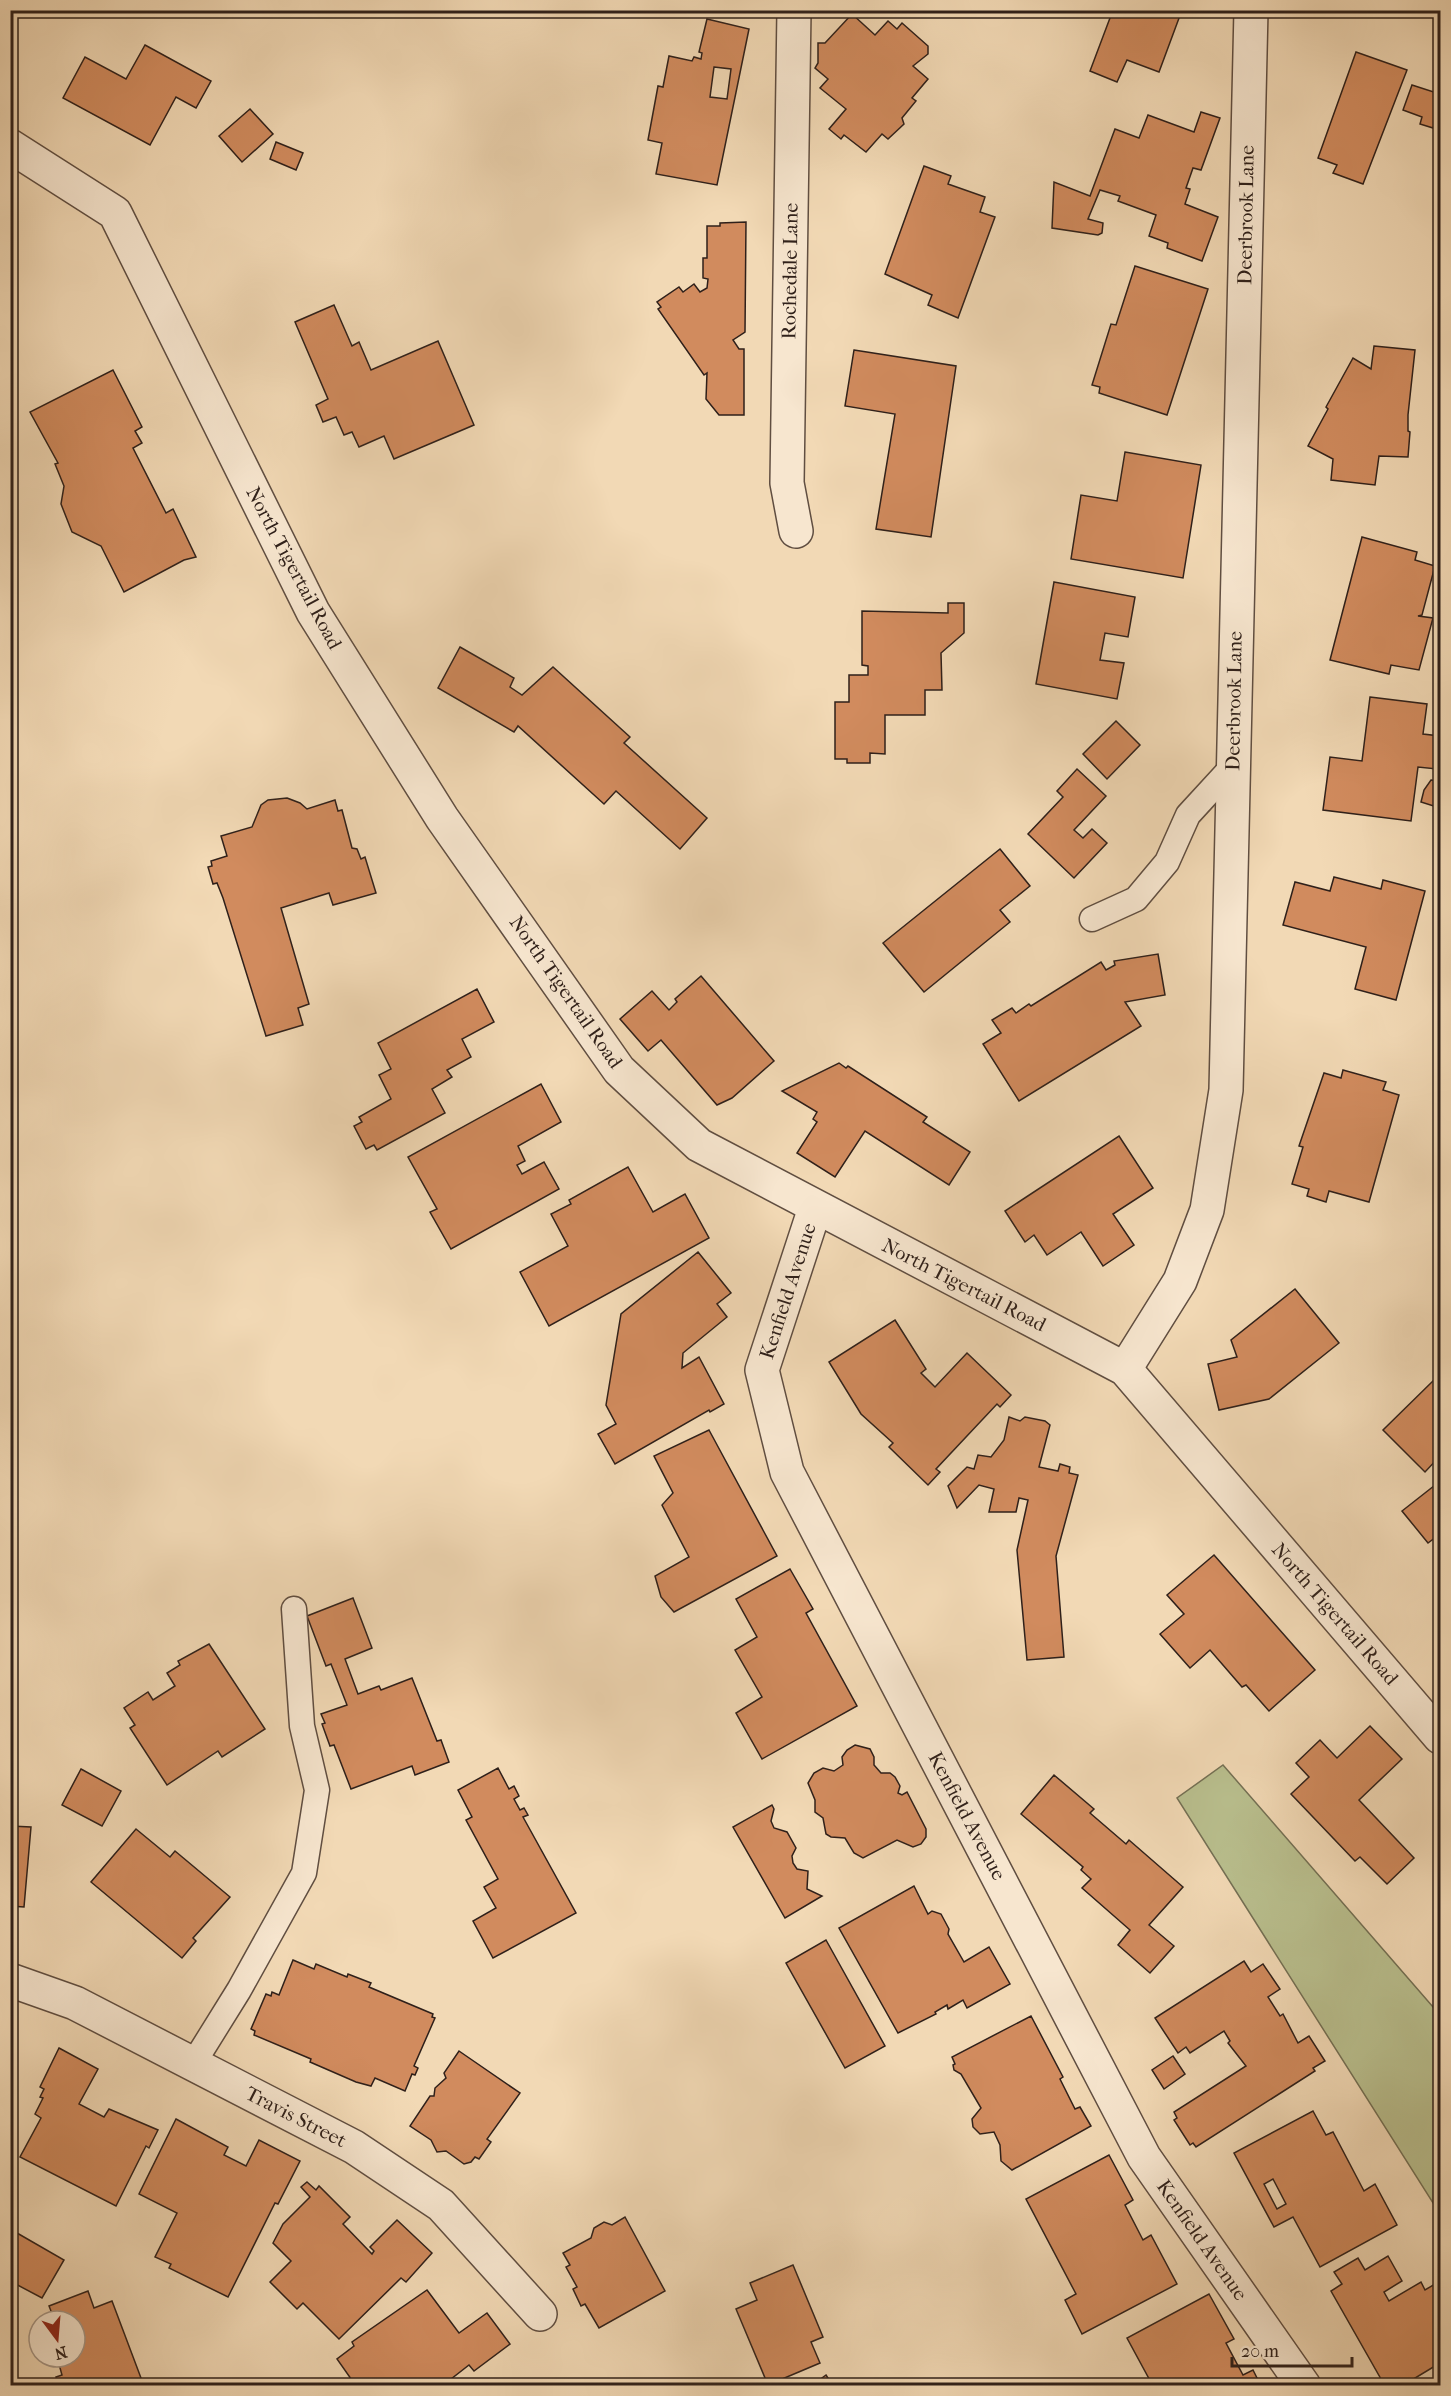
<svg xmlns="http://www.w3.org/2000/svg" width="1451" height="2396" font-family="'IM FELL French Canon',serif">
<rect width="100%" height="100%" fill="#f2d9b5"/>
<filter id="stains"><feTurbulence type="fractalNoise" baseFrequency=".00333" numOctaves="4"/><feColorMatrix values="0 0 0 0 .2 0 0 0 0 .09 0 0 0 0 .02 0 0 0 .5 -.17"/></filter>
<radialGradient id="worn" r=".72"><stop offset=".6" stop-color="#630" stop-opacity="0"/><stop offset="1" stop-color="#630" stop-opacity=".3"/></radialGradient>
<polygon fill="#b9bf8e" stroke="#747054" stroke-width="1.5" points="1223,1765 1440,2015 1440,2214 1177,1798"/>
<g fill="#d18b5e" stroke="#2f201a" stroke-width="1.5" fill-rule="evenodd">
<polygon points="1113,10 1182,10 1159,72 1127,60 1117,82 1090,71"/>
<polygon points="852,14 875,35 888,21 897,29 902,23 928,46 928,54 913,66 928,79 912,98 916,101 902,118 904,124 888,139 882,134 866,152 844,135 841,139 829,129 846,109 820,88 828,79 815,68 818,63 818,43 825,43"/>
<path d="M707,19L749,29L717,185L656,174L662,143L648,140L658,86L663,87L669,56L692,61L694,57L701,59L702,53L699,52ZM714,67L731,69L727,99L710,97Z"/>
<polygon points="145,45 211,81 196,108 176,97 150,145 63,98 85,57 126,79"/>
<polygon points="1356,52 1407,70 1363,184 1333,173 1337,165 1318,158"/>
<polygon points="1412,85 1440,94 1440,124 1435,122 1433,128 1420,124 1422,117 1403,110"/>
<polygon points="250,109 273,134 242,162 219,136"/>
<polygon points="1201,112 1220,118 1201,170 1193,168 1186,188 1190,189 1185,204 1218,217 1202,261 1167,248 1168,243 1149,236 1156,215 1118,201 1120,196 1100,190 1088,219 1103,223 1102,233 1098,235 1052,228 1054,182 1090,196 1115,129 1139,138 1148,115 1194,132"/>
<polygon points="276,142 303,153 296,170 270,159"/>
<polygon points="924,166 951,176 948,184 985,197 980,212 995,217 958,318 928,305 932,295 885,274"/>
<polygon points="746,222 745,332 733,340 739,349 744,349 744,415 719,415 706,399 707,373 704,375 658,309 661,307 657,302 679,287 683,292 694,284 700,292 707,288 708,279 703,278 703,258 707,258 707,226 720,226 720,223"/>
<polygon points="1135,266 1208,289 1167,415 1099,393 1100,387 1092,385 1111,324 1116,325"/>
<polygon points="334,305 352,346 359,342 371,370 438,341 474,425 394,459 384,436 359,447 352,432 344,435 336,417 323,422 316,405 328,399 295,322"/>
<polygon points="1374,346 1415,350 1408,415 1408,431 1410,432 1408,457 1379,456 1375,485 1331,480 1333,459 1308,446 1328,409 1326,407 1353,358 1371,369"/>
<polygon points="854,350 956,366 931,537 876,529 895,414 845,406"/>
<polygon points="113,370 142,427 135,431 142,443 133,448 166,513 173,509 196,557 184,560 124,592 101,546 72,532 61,504 64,486 55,464 58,463 30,412"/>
<polygon points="1125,452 1201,465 1183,578 1071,559 1081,495 1117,501"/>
<polygon points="1362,537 1417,552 1415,560 1435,566 1422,615 1418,616 1433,618 1419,670 1391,665 1389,674 1330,660"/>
<polygon points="1054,582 1135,597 1128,637 1105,633 1100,660 1124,663 1117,699 1036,684"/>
<polygon points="948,603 964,603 964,633 941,653 942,690 925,690 925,715 885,715 885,754 870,753 870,763 847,763 847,759 835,759 835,702 849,702 849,675 868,675 868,666 862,665 862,611 948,613"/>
<polygon points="460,647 514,678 510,687 522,695 553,667 630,737 624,743 707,818 680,849 616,791 604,804 518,726 514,732 438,688"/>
<polygon points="1370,697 1427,704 1423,734 1440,736 1437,769 1418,767 1411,821 1323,810 1330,757 1362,761"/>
<polygon points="1116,721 1140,745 1107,779 1083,754"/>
<polygon points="1077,769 1106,796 1074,830 1083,838 1092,829 1107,843 1074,878 1028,834 1063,797 1057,791"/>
<polygon points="1431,780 1440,781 1440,808 1421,802 1424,790"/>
<polygon points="287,798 300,803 307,809 335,800 338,811 342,810 352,848 357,849 361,859 365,857 376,893 333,905 329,893 281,908 309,1004 298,1008 303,1025 266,1036 223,898 217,883 213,884 208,867 212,866 211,861 227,856 221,836 252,827 261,805 268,800"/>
<polygon points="1000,849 1030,886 1000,910 1010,922 924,992 883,943"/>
<polygon points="1334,877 1381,889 1383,880 1425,891 1396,1000 1355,989 1366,947 1283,925 1295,882 1330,891"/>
<polygon points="1158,954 1165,995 1125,1002 1141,1026 1019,1101 983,1044 1001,1033 992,1020 1012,1008 1016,1013 1029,1004 1031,1006 1101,962 1106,970 1115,965 1114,961"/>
<polygon points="701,976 774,1061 732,1098 717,1105 661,1040 648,1051 620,1019 652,991 669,1010 677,1002 675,999"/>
<polygon points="477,989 494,1022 462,1039 471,1057 447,1070 452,1077 432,1089 445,1113 377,1150 374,1145 366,1149 354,1126 362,1122 359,1117 391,1099 379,1075 391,1069 378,1043"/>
<polygon points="839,1063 846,1068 848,1066 927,1117 923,1122 970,1152 949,1185 865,1131 835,1177 797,1153 817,1122 813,1119 817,1112 782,1091"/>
<polygon points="1343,1070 1386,1082 1383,1090 1399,1095 1369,1202 1329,1191 1326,1202 1307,1196 1309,1189 1292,1184 1303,1147 1299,1146 1324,1073 1341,1078"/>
<polygon points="541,1084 561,1122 518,1146 525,1161 517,1165 522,1174 544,1162 559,1189 451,1249 430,1212 437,1209 408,1157"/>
<polygon points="1119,1136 1153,1188 1113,1214 1134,1245 1103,1266 1081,1232 1047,1255 1034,1235 1025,1242 1005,1211"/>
<polygon points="628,1167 653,1212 685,1194 709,1238 549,1326 520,1272 568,1246 551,1214 571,1204 569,1200"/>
<polygon points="698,1252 731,1293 717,1304 727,1317 683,1353 682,1368 699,1357 724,1404 710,1412 709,1410 615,1464 598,1434 616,1424 606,1405 621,1314"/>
<polygon points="1295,1289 1339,1343 1269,1399 1219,1410 1208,1364 1237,1357 1231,1340"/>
<polygon points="895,1320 926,1369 921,1373 935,1387 967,1353 1011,1395 1000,1407 997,1404 936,1469 940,1472 928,1485 889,1447 893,1443 861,1414 829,1362"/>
<polygon points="1436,1378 1440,1382 1440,1456 1425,1472 1383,1430"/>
<polygon points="1009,1417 1020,1421 1025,1417 1045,1421 1050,1425 1039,1467 1058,1471 1060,1464 1070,1467 1069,1473 1078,1475 1056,1556 1064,1657 1027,1660 1017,1550 1028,1500 1019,1498 1016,1512 989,1512 994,1489 979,1485 957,1508 948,1486 967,1467 974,1469 978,1455 991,1457 1004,1440"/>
<polygon points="709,1430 777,1556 674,1612 661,1597 655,1576 689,1557 662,1505 673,1493 654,1456"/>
<polygon points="1439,1482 1440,1534 1428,1543 1402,1511"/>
<polygon points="1214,1555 1315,1670 1269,1711 1246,1685 1242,1687 1210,1650 1190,1668 1160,1634 1184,1614 1167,1595"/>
<polygon points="790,1569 813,1609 806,1613 857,1706 762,1759 736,1713 762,1697 735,1650 757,1637 736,1599"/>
<polygon points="353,1598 372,1648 345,1659 358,1694 379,1686 381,1690 412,1678 437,1741 441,1740 449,1762 415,1775 412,1766 351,1789 334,1745 330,1746 322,1724 325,1723 321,1714 347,1705 331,1664 326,1666 307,1616"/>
<polygon points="209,1644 265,1729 222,1757 218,1751 167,1785 130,1728 135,1725 124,1708 148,1692 153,1700 175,1686 167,1673 180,1665 178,1661"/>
<polygon points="1370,1726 1402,1759 1359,1800 1414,1858 1387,1884 1360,1857 1355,1861 1291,1794 1309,1777 1296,1763 1320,1740 1337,1758"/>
<polygon points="855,1745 870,1749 874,1757 874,1765 881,1773 890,1773 895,1777 900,1786 898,1793 902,1795 907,1792 926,1829 926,1837 921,1844 913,1847 897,1840 863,1858 854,1853 845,1838 831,1837 826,1834 823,1818 815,1812 815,1800 808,1783 814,1773 823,1768 834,1771 843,1765 842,1757 847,1750"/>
<polygon points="498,1768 509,1789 514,1786 519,1796 514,1799 520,1810 524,1808 528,1815 523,1817 576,1913 493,1958 473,1921 496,1908 484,1887 498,1879 466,1820 472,1817 458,1790"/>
<polygon points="81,1769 121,1791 102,1826 62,1805"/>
<polygon points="1054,1775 1094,1809 1090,1813 1126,1844 1129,1840 1183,1887 1149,1925 1174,1946 1150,1973 1118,1945 1130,1930 1082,1888 1091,1879 1081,1870 1083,1867 1021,1814"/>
<polygon points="772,1805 774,1809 771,1821 774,1828 787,1832 796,1848 792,1856 793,1863 797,1869 808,1871 807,1889 822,1896 785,1918 733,1827"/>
<polygon points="10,1826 31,1827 24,1907 10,1906"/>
<polygon points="136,1829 170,1857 175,1851 230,1897 193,1938 196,1941 182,1958 91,1882"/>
<polygon points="914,1886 928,1914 932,1911 941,1914 949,1929 948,1934 964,1962 989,1947 1010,1984 967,2008 963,2000 948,2009 947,2005 935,2012 936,2014 898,2033 839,1928"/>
<polygon points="826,1940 885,2046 845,2068 786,1963"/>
<polygon points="293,1960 314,1969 316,1964 347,1977 348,1974 371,1983 369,1987 433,2014 432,2017 435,2018 414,2066 418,2068 415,2075 412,2074 405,2091 375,2078 371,2086 356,2082 310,2062 311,2059 254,2035 255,2031 251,2029 266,1994 271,1996 272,1992 279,1995"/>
<polygon points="1244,1961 1251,1972 1263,1964 1280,1989 1268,1997 1280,2016 1283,2014 1298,2043 1309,2036 1325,2061 1313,2068 1315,2071 1196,2147 1193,2143 1190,2145 1174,2120 1177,2118 1174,2112 1246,2066 1228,2043 1230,2041 1224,2031 1190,2053 1186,2047 1178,2053 1155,2018"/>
<polygon points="1031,2016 1063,2077 1060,2079 1075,2109 1080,2107 1091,2126 1012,2170 1001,2161 1000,2145 994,2132 980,2134 973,2127 972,2119 981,2108 961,2074 954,2070 953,2065 955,2064 952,2057"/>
<polygon points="59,2048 98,2069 79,2104 104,2117 109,2109 158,2130 149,2148 146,2146 116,2206 20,2157 41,2118 35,2114 43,2098 40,2097 44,2089 40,2087"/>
<polygon points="459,2051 520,2093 487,2139 491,2142 479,2159 475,2157 471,2162 464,2164 446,2151 437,2152 431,2140 410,2126 430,2096 434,2096 435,2088 446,2078 444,2073"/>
<polygon points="1173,2056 1185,2074 1164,2089 1152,2070"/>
<path d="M1313,2111L1326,2135L1333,2132L1364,2191L1375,2184L1397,2225L1320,2267L1293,2217L1274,2227L1234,2153ZM1273,2179L1286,2204L1277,2209L1264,2184Z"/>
<polygon points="176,2119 228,2147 224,2155 246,2166 259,2140 300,2161 278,2204 275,2203 228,2297 169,2268 171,2264 155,2257 177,2213 139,2194"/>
<polygon points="1109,2155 1133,2200 1125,2205 1143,2240 1151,2235 1177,2284 1082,2334 1065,2300 1076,2294 1026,2199"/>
<polygon points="307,2182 316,2190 319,2186 350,2217 343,2224 372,2254 374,2251 370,2247 397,2220 432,2253 406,2282 401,2278 339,2339 303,2303 297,2309 270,2282 291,2261 273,2243 283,2224 310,2197 301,2187"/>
<polygon points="625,2217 665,2291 599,2328 585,2304 581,2306 573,2289 577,2287 566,2267 570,2265 563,2253 591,2238 594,2228 604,2222 612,2225"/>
<polygon points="17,2233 64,2260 42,2298 10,2281 10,2246"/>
<polygon points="1388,2256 1402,2281 1384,2292 1389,2301 1421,2282 1425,2290 1440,2281 1440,2363 1402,2386 1385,2386 1331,2291 1342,2284 1334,2272 1358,2258 1365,2270"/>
<polygon points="793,2265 823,2337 811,2342 820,2363 768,2385 736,2309 757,2300 750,2283"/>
<polygon points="427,2290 459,2333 487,2313 510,2344 474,2371 469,2365 442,2386 436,2386 431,2379 423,2386 356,2386 337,2359 354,2346 352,2342"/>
<polygon points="88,2291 94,2308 112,2301 144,2386 59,2386 56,2377 62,2375 57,2357 75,2357 75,2321 55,2321 49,2306"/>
<polygon points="1209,2294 1234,2339 1226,2343 1243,2375 1253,2370 1261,2386 1153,2386 1127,2338"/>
<polygon points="826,2375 833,2386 811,2386"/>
</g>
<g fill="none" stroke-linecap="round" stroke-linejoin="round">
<defs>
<g id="service">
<polyline points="1092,919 1136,899 1167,862 1188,815 1233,766"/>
<polyline points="193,2064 239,1990 304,1873 317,1790 302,1726 294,1609"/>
</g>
<g id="minor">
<polyline points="794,10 787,483 796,531"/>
<polyline points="10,146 115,213 313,612 442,818 619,1070 699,1145 1125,1369 1440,1737"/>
<polyline points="815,1208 762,1370 787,1472 1144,2157 1304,2386"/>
<polyline points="1125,1369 1180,1281 1207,1210 1226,1090 1251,10"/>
<polyline points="10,1980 75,2003 354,2147 441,2205 540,2314"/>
</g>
</defs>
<use href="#service" stroke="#604e41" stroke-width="27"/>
<use href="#minor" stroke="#604e41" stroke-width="36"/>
<use href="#service" stroke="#f7e6cf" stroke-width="24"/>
<use href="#minor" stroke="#f7e6cf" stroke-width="33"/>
</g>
<g text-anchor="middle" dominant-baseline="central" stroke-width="6" stroke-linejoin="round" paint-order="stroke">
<g font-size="20" fill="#2f201a" stroke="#f7e6cf">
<text transform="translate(1246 215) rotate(-89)">Deerbrook Lane</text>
<text transform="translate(790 271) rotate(-89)">Rochedale Lane</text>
<text transform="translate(294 568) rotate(62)">North Tigertail Road</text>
<text transform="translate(1234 701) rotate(-89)">Deerbrook Lane</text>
<text transform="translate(566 992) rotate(55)">North Tigertail Road</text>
<text transform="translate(964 1285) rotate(27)">North Tigertail Road</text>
<text transform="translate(788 1291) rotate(-72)">Kenfield Avenue</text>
<text transform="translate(1335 1614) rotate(49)">North Tigertail Road</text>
<text transform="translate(967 1816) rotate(62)">Kenfield Avenue</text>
<text transform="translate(296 2117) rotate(27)">Travis Street</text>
<text transform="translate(1202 2240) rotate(55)">Kenfield Avenue</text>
</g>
</g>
<rect width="1451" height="2396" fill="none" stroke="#f2d9b5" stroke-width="36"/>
<rect x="12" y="12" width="1427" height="2372" fill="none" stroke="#2f201a" stroke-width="3"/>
<rect x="18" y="18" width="1415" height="2360" fill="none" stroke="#2f201a" stroke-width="1.5"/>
<g transform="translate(57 2339) rotate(164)"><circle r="28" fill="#f7e6cf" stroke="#a79787" stroke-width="1.5"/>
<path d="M0-4.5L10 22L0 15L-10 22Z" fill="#8f2418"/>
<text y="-9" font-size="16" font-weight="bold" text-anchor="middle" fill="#2f201a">N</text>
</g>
<path d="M1232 2357v9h120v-9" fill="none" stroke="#2f201a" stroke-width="3"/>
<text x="1241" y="2357" font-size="18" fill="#2f201a" stroke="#f7e6cf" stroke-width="4.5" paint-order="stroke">20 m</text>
<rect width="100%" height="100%" filter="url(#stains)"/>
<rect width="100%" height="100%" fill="url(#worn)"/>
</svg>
